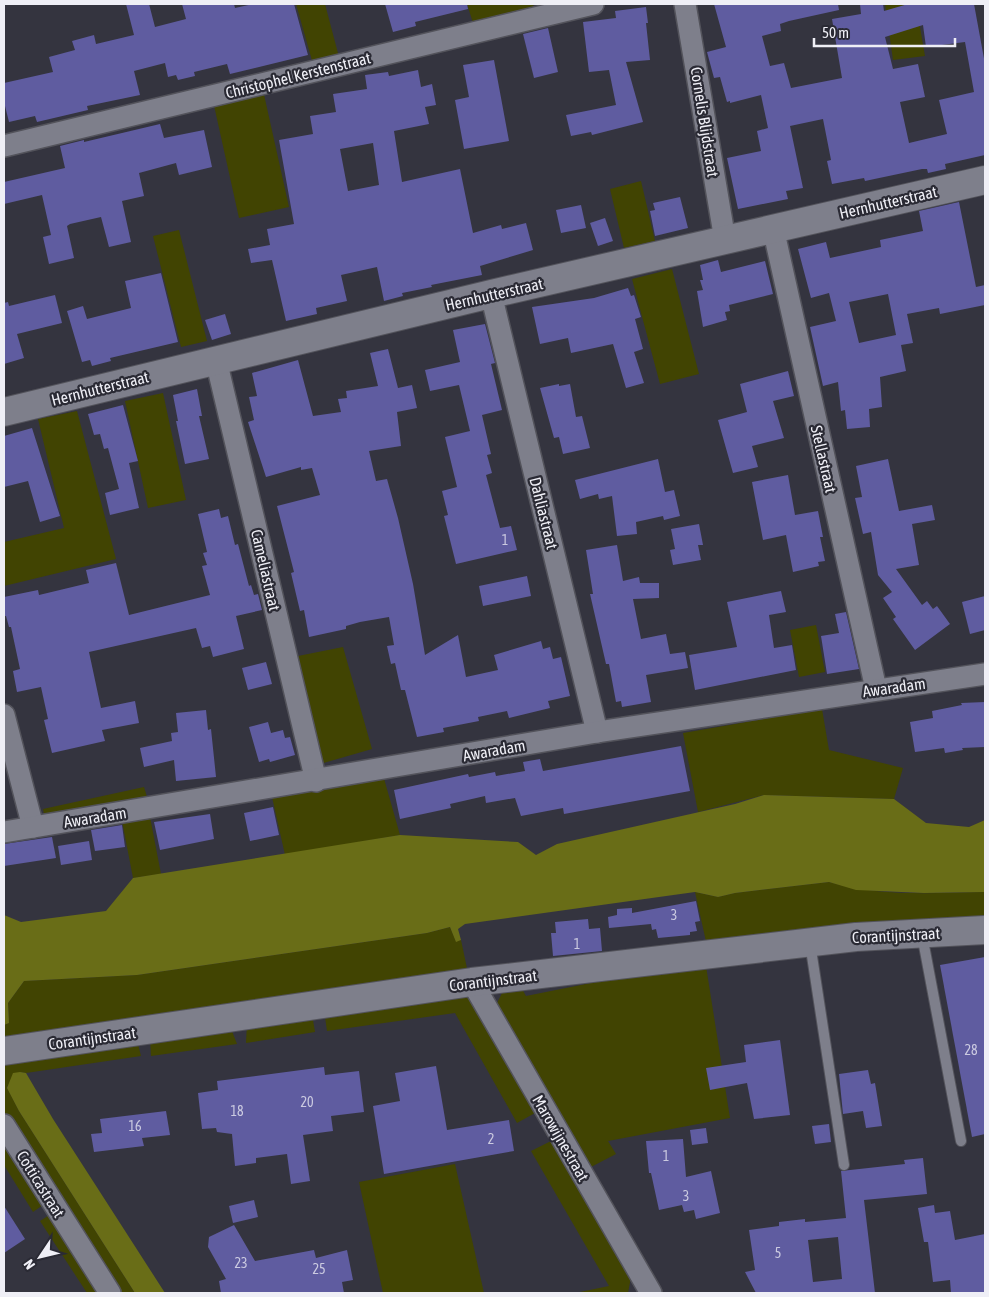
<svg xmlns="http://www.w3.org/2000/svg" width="989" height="1297" font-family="'Asap Condensed',sans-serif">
<rect width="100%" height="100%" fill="#34343f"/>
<g fill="#414402">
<polygon points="296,4 325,4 339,57 313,64"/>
<polygon points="467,4 533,4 534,8 473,23"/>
<polygon points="885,4 916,4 925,56 893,60"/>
<polygon points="263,90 289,207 239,218 213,101"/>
<polygon points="641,181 655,241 624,248 610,189"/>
<polygon points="179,230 207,341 181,347 153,236"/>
<polygon points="672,269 699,374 660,384 632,279"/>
<polygon points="163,393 186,500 148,508 125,401"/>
<polygon points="77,411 116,559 4,586 4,542 64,528 38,419"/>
<polygon points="816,625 825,672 799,677 790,630"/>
<polygon points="343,647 372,749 320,764 293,657"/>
<polygon points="822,709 829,750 903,768 894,799 764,795 698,812 683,733"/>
<polygon points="383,775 400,835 285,855 272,797"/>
<polygon points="144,787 148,800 45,820 43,809"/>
<polygon points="150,817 161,874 133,878 122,821"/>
<path d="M829,882C879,897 933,893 985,892V924L707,946L695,892L718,897L735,893Z"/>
<polygon points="450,927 456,941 461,940 468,973 4,1043 4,1025 9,1023 8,1003 24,981 137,975 427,933"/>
<polygon points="706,966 730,1118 608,1141 616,1154 591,1167 497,1008 497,1003 503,991 521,987 526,996 616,978"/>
<polygon points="465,996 472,1002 535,1113 517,1123 455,1013 327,1031 324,1010"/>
<polygon points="312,1014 315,1032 246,1043 247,1023"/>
<polygon points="230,1026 237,1044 151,1056 150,1038"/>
<polygon points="137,1040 141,1056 26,1073 20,1072 7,1087 19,1111 135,1293 117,1293 4,1118 4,1060"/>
<polygon points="4,1135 43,1205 33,1212 4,1165"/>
<polygon points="551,1141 631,1277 628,1293 575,1293 609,1286 531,1151"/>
<polygon points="455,1164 484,1293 383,1293 359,1182"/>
<polygon points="54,1212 105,1293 87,1293 40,1221"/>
</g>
<g fill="#696d17">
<polygon points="764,795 894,799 926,823 969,827 985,820 985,892 924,893 856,890 829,882 735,893 718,897 695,892 465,924 458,929 461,940 456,942 450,927 427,933 137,975 24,981 8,1003 9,1023 4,1025 4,915 21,922 106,911 133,878 400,835 518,842 536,855 557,844 735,804"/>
<polygon points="20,1072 26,1073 53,1119 165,1293 135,1293 19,1111 7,1088 13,1073"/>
</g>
<g fill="#5f5ca0" fill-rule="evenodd">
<polygon points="126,4 149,4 155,27 186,19 182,4 234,4 235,8 253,4 294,4 308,55 230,74 227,64 194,72 195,76 178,80 176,75 168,77 165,63 134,71 140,95 87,106 88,110 37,122 35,116 9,122 4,102 4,83 53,72 49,57 75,50 72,41 94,35 96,44 134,35"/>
<polygon points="385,4 467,4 468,9 415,22 416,26 393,32"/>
<path d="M714,4H838L839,10L789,21L780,24L781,31L762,36L770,66L784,63L791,88L842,78L832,19L861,14L860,4H883L884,11L908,4H974L985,64V155L945,164L946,169L928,173L927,169H922L865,181L864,178L832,184L827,161L831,160L823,119L790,126L803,188L786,191L788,199L738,209L727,158L761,151L757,131L768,128L761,95L730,103V101L727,102L720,77L714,78L707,52L726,47ZM923,25L926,47L965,42L974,92L939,100L947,134L909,143L900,102L925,97L918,64L893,69L885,37Z"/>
<polygon points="646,7 648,23 646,23 650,60 626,62 643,122 592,135 591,132 571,136 566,115 616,105 609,70 589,72 583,22 616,18 615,11"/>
<polygon points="548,28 558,72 534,78 523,34"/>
<polygon points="494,60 509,141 464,149 455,100 469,97 463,65"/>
<path d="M418,70L421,87L432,84L436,105L425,107L429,124L394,131L402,182L460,169L473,233L501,225L502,229L526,223L533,250L480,266L482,275L431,285L432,287L402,293L403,296L384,301L377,267L341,275L347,301L316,308L317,314L286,321L272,260L251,263L248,249L270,245L267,229L294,224L279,140L313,134L310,116L336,112L333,94L367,89L365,75L388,72L389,76ZM373,143L379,185L348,191L340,149Z"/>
<polygon points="160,124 164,138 204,130 212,167 179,175 176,163 139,173 144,196 122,201 131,242 109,247 101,217 70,224 67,226 74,258 49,264 43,237 51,235 42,195 4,204 4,182 65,168 60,146 84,140 84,142"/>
<polygon points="680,197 688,228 655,236 650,211 655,210 653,203"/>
<path d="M959,202L976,287L985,285V305L940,314L939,308L907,314L913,343L901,345L906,371L880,377L882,407L869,409L870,427L847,429L845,410L841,411L838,382L823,386L810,327L836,321L829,293L811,298L798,249L826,242L830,258L881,247L880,240L923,231L919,211ZM888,294L896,335L859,343L849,302Z"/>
<polygon points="581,205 586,228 561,233 556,210"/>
<polygon points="605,218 613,241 598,246 590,223"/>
<polygon points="718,260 721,272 765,261 773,294 729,305 730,311 725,312 727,320 703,327 697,291 703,290 700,280 703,280 700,265"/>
<polygon points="161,273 178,342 110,358 111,361 92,366 90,360 82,362 67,311 83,306 87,319 131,308 125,281"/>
<polygon points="628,288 631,296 634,295 641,317 635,319 643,349 634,352 644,383 626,388 613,344 571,353 568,338 540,344 532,307 594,298"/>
<polygon points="55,295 62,323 17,334 24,358 4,364 4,303 8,302 9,306"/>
<polygon points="225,314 231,334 212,340 205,320"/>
<polygon points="485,324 495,363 491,364 502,410 482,415 491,454 487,455 492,473 486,475 500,528 511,526 517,550 456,564 444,516 448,515 442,491 457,487 445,437 470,431 459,385 430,391 425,370 460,362 453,330"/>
<polygon points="388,349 398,388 412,385 417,408 397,412 401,446 369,451 376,481 387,479 398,518 413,584 425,655 458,635 466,677 498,670 494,655 541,641 543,649 550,647 553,659 561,657 570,696 548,701 550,708 509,718 507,711 478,717 479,721 443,728 444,732 417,737 405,690 401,690 395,663 391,664 387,646 394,645 389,617 360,622 346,626 346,629 309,637 304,610 300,611 291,573 294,572 277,506 320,495 312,468 301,470 301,467 266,477 248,422 254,420 249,397 257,396 252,373 298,360 313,416 341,412 338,399 347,398 346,391 378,386 370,353"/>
<polygon points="788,371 794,396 773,401 784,438 752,446 758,467 733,473 718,420 747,412 740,384"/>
<polygon points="559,384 559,386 570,384 576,417 582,416 590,448 563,454 559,437 554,438 540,388"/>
<polygon points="197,389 202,416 199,416 209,459 185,464 176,421 178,421 173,395"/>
<polygon points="123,405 138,461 129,463 139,508 110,515 105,493 119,489 108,448 104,449 100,434 94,435 88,414"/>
<polygon points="32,428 60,516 40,522 28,481 4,487 4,436"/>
<polygon points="658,459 665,492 674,490 680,516 664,520 663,516 636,522 637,534 617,536 612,496 599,499 598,494 580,499 575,480"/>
<polygon points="888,459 899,511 932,505 935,520 912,524 919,565 896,569 922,605 927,601 933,609 937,606 950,624 915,650 893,619 896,617 883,598 892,592 878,575 871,532 863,534 855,498 862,497 856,466"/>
<polygon points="788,475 795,515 818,511 823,537 820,537 825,561 818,562 819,566 793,572 786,535 763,540 752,482"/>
<polygon points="219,509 221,518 228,516 235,545 238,544 249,586 251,585 254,595 258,594 262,610 236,616 244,649 213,657 210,646 202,648 196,628 89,652 101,708 135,701 139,723 102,730 105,741 52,753 44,720 48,719 41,687 17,692 13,671 20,669 11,627 9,627 6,616 4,616 4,597 38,590 39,595 89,583 86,570 116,563 129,615 210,595 202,566 207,565 203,553 207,552 198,514"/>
<polygon points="699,524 703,545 698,545 701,560 673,565 670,550 675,549 671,529"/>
<polygon points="617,545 623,581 639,577 640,583 659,583 659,598 633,599 641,639 666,634 670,654 685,652 688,668 646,675 651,702 622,707 621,701 616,702 609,664 606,664 590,594 593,594 586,550"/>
<polygon points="527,576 531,596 483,606 479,586"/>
<polygon points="781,591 786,612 769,615 774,648 792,645 796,670 695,690 689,655 737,647 727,602"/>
<polygon points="985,596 985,630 970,634 962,602"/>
<polygon points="846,612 859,669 827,674 821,636 839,633 835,614"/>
<polygon points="266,662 272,684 248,690 242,668"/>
<polygon points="985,702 985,747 962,748 963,750 945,753 944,748 915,752 910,722 933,718 932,711 962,705 961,703"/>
<polygon points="206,710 208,730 211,729 216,777 176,781 174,760 144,767 140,748 172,741 171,733 178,732 176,713"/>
<polygon points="268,722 271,733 283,730 285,738 290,737 295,755 270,762 269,759 259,762 249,727"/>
<polygon points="681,746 690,791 564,814 563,808 521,816 515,798 486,803 485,796 450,804 451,808 400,819 394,790 468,774 469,777 495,772 496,776 525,771 523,762 540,759 543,771"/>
<polygon points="273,807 279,835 250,841 244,813"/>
<polygon points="210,814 214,839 160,850 154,822"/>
<polygon points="122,825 125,847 95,851 91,830"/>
<polygon points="52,837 56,858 4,866 4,844"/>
<polygon points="89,841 92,860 61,865 58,846"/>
<polygon points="696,901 700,921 695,922 697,931 690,932 690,935 658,938 656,929 652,930 651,924 609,928 608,917 617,915 617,909 632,908 632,913"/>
<polygon points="588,919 589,929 600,928 602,951 553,956 551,933 556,933 555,922"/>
<polygon points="985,957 985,1134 972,1137 940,965"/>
<polygon points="780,1040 790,1115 754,1119 747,1083 710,1090 706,1068 746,1062 744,1045"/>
<polygon points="436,1066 447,1130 509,1120 514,1151 384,1174 373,1106 400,1101 395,1073"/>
<polygon points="324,1067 325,1075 359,1071 364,1112 331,1116 333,1131 303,1135 310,1181 291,1184 287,1154 256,1158 256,1163 235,1166 232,1134 217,1132 216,1128 202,1129 198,1093 218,1090 217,1081"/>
<polygon points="868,1070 871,1084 875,1083 882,1126 866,1128 863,1111 843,1114 839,1074"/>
<polygon points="166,1111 170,1135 142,1138 144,1146 94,1152 91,1134 102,1133 100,1119"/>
<polygon points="829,1124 831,1142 815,1144 812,1126"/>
<polygon points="706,1128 708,1143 692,1145 690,1130"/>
<polygon points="683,1139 686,1177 711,1171 720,1213 696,1219 694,1210 684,1212 682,1205 659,1210 651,1173 649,1173 646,1141"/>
<path d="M923,1158L927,1194L864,1200L875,1293H756L745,1272L755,1270L749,1230L779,1226V1222L805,1219V1222L846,1218L841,1171L905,1164L904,1160ZM838,1237L842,1279L813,1282L808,1240Z"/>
<polygon points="254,1200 258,1217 233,1223 229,1206"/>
<polygon points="934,1205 935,1213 950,1211 955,1240 985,1234 985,1293 951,1293 950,1280 933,1282 928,1242 924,1242 918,1208"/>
<polygon points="4,1206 25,1239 4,1253"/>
<polygon points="234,1225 255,1261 314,1250 316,1258 347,1250 353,1280 342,1282 344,1293 221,1293 219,1281 226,1279 208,1247 209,1237"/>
</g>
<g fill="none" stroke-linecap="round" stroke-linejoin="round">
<defs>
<g id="lane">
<polyline points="922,935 961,1141"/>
<polyline points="810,943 844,1165"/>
</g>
<g id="street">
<polyline points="685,4 725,240"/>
<polyline points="4,146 593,4"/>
<polyline points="773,228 876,689"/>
<polyline points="491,294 597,732"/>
<polyline points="216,360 316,781"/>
<polyline points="4,715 33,827"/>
<polyline points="4,832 597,732 985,674"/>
<polyline points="472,982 651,1293"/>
<polyline points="4,1125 110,1293"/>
</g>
<g id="secondary">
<polyline points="4,412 491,294 985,180"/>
<polyline points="4,1051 472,982 856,937 985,930"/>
</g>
</defs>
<use href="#lane" stroke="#53535b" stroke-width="12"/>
<use href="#street" stroke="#53535b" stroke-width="24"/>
<use href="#secondary" stroke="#53535b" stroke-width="30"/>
<use href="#lane" stroke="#7e7f8b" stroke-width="10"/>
<use href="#street" stroke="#7e7f8b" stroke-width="21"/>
<use href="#secondary" stroke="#7e7f8b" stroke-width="28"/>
</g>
<g text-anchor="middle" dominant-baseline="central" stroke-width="4.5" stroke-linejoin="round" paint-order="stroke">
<g font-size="14" fill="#cbcae0">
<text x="505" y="540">1</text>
<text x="674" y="915">3</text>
<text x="577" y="944">1</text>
<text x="971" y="1050">28</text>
<text x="307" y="1102">20</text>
<text x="237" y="1111">18</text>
<text x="135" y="1126">16</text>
<text x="491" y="1139">2</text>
<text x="666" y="1156">1</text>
<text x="686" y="1196">3</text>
<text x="778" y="1253">5</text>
<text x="241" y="1263">23</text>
<text x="319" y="1269">25</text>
</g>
<g font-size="16" fill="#efeff6" stroke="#2a2a34">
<text transform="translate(298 75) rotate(-14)">Christophel Kerstenstraat</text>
<text transform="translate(705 122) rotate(81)">Cornelis Blijdstraat</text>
<text transform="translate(888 202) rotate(-13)">Hernhutterstraat</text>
<text transform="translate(494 294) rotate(-13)">Hernhutterstraat</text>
<text transform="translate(100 388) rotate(-14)">Hernhutterstraat</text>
<text transform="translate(824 459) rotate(77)">Stellastraat</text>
<text transform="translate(544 513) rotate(76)">Dahliastraat</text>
<text transform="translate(266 570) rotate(77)">Cameliastraat</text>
<text transform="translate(894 687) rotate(-8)">Awaradam</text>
<text transform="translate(494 750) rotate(-10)">Awaradam</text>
<text transform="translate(95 817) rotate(-9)">Awaradam</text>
<text transform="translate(896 935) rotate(-3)">Corantijnstraat</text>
<text transform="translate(493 980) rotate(-7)">Corantijnstraat</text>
<text transform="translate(92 1038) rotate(-8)">Corantijnstraat</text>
<text transform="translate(561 1138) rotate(60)">Marowijnestraat</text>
<text transform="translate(41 1184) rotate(58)">Cotticastraat</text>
</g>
</g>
<rect width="989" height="1297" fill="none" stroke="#efeff6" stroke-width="10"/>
<g transform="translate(40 1257) rotate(235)" stroke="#2a2a34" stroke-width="4" paint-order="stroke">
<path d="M0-4L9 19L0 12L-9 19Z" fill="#efeff6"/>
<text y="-8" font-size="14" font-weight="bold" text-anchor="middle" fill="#efeff6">N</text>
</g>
<path d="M814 38v8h141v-8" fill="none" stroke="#efeff6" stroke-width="2.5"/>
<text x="822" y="38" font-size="15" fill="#efeff6" stroke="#2a2a34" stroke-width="4" paint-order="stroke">50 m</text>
</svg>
